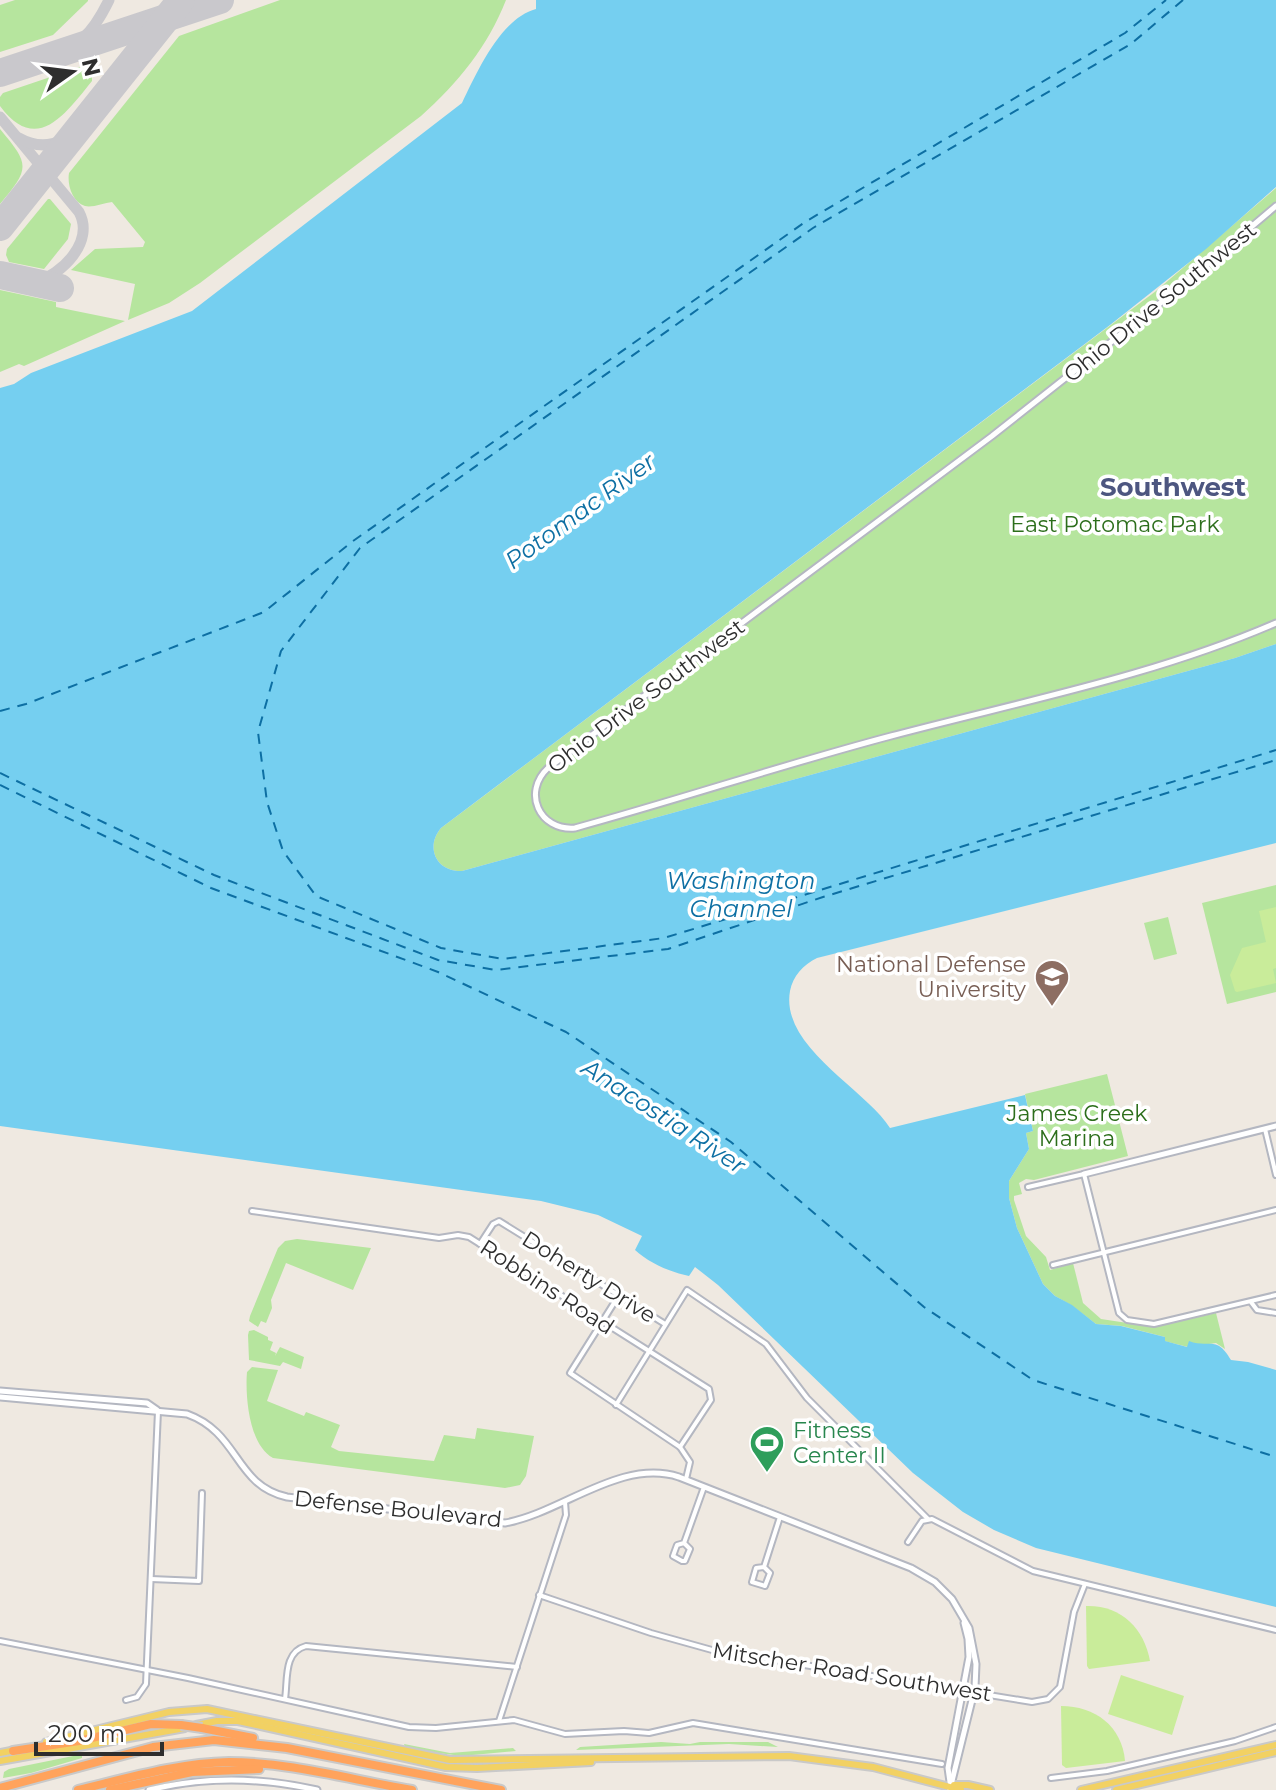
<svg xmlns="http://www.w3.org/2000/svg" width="1276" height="1790" font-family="Montserrat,sans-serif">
<rect width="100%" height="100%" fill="#efe9e1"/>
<g fill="#b6e59e">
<polygon points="15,0 88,0 88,1 53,35 0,52 0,5"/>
<path d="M280,0H506C488,46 458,83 421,116L200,283L169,303L128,320L135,284L71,270L95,249L143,247L145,242L112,202C104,203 92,208 85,206C72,202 67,184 69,173L179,36Z"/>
<path d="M83,66L92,70V81C66,113 37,156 0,106V97L3,93Z"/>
<path d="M0,129C30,165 30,168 0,204Z"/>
<path d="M1276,188V644L1235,658L462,871C436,872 425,847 441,828L1156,291Z"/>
<polygon points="48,199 50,199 71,224 68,239 44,269 9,262 6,255 7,249"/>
<polygon points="0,290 56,302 56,307 125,321 24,366 19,364 0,372"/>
<polygon points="1276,885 1276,992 1227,1004 1202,903"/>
<polygon points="1168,917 1177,954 1154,960 1144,923"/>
<polygon points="1107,1074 1128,1156 1034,1180 1026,1179 1019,1183 1022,1194 1014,1196 1014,1200 1026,1236 1046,1257 1050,1270 1073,1263 1083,1303 1101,1319 1154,1327 1216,1313 1225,1349 1216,1343 1188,1347 1164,1341 1165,1337 1122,1326 1096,1324 1071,1305 1055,1296 1043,1284 1017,1228 1009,1198 1009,1181 1029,1149 1026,1133 1033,1131 1025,1094"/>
<polygon points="297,1239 371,1248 353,1290 286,1263 271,1300 272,1308 266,1323 261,1321 258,1327 249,1321 250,1316 278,1248 285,1241"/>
<polygon points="254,1330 268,1337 268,1340 273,1342 270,1350 276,1353 275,1356 280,1347 304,1357 301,1369 283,1362 280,1366 249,1360 248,1335 249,1331"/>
<path d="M252,1367L278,1370L267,1401L304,1416L306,1412L340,1425L331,1447L339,1451L434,1461L444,1435L475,1439L477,1428L534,1436L526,1476L520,1485L505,1488L273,1458C249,1445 245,1396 247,1372Z"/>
<polygon points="661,1742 690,1744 700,1742 768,1742 778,1747 729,1744 576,1750 580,1747"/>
<polygon points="404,1744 450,1753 513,1748 516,1751 462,1756 406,1749"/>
<polygon points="78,1755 82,1755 82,1758 31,1773 3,1778 4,1772 9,1769"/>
</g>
<g fill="#c9ec9a">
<polygon points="1276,907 1276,968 1273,969 1276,983 1237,992 1235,991 1230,975 1242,948 1266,942 1259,911"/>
<path d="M1086,1606C1121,1605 1144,1628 1150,1661L1089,1669L1087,1666Z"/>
<polygon points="1121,1675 1184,1696 1172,1735 1108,1714"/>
<path d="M1061,1706C1095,1706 1122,1726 1125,1761L1066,1768L1062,1765Z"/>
</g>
<path fill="#75cff0" d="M536,0H1276V187L1206,249L1110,325L441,828C425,847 436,872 462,871L1235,658L1276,644V843L817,958C803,965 793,976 790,991C780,1047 867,1090 890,1128L1025,1095L1033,1131L1026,1133L1029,1149L1009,1181V1198L1017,1228L1043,1284L1055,1296L1072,1305L1096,1324L1121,1326L1165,1337V1341L1187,1347L1189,1341C1209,1349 1216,1334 1231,1360L1248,1362L1276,1370V1607L1036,1548L994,1530L963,1512L913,1473L718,1285L695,1267L689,1276C670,1272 649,1263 635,1250L642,1236L598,1215L541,1201L0,1126V388L14,384L31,373L192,311L462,103C477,72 501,18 536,9Z"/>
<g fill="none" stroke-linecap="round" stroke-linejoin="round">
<g stroke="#0d6fa3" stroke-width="2" stroke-dasharray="10 8" stroke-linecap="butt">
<polyline points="1183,0 1131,44 813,228 360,548 281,651 258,732 267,802 283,851 316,896 441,948 503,959 664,938 1276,750"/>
<polyline points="0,711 26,704 264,612 353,541 805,222 1125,33 1166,0"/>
<polyline points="0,773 214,875 438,960 496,970 668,949 823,897 1276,760"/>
<polyline points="0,785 211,888 438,972 566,1032 731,1142 924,1307 1033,1380 1276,1457"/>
</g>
<g stroke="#c9c8cc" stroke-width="11">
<path d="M32,63C76,44 87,45 109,0"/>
<path d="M0,117L79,212C95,242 62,274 35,283"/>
<path d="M19,138C42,151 62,145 80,127"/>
</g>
<g stroke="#c9c8cc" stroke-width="28">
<polyline points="0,73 220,0"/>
<polyline points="0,227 181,0"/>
<polyline points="0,275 60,288"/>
</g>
<defs>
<g id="street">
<polyline points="1265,1129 1276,1175"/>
<polyline points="1028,1187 1084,1174 1119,1313 1127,1320 1154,1324 1276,1295"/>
<polyline points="252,1211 439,1238 458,1235 469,1237 709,1389 711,1400 680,1447"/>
<polyline points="480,1244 493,1224 499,1221 665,1324"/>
<polyline points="1053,1265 1276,1210"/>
<polyline points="619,1295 570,1373 680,1447 690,1462 686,1479"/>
<polyline points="1251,1302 1257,1310 1276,1313"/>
<polyline points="616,1405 687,1290 766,1344 807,1398 928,1519"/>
<polyline points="908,1542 922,1521 932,1519 1033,1571 1276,1630"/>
<polyline points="684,1543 690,1549 685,1561 682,1561 673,1556 677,1545 684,1543 704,1487"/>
<polyline points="764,1567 756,1568 752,1582 765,1586 770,1573 764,1567 780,1517"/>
<polyline points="151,1579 199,1581 202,1493"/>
<polyline points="539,1595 651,1633 712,1650 1032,1702 1048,1699 1060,1687 1074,1612 1085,1584"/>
<polyline points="0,1641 188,1678 409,1727 436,1728 514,1720 565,1734 624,1731 649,1733 693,1723 942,1764"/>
<path d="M285,1699C288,1680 283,1652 306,1646L517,1667"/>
<polyline points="126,1700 137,1697 146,1684 158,1411"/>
<polyline points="499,1721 566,1515 565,1502"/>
<polyline points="1051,1778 1107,1771 1235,1741 1276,1727"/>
</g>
<g id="secondary">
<path d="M1276,206L1173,293L992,436L548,768C522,792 539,831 575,828C681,799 785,764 891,736C1019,702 1154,676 1276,623"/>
<polyline points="1084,1174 1276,1126"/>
<polyline points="0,1391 147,1403 157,1410"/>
<path d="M0,1397L187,1414C240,1433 234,1485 287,1497L505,1523C562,1513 620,1458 679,1477L911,1568L935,1582L952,1599L969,1628L976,1664L975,1688L950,1789"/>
<polyline points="950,1782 948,1768 969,1657 968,1639 964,1623"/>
<path d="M149,1790C206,1776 260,1777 317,1790"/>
</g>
<g id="primary">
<polyline points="196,1725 217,1721 238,1721 446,1767 477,1768 591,1762"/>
<polyline points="46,1742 169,1712 207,1709 450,1760 789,1756 873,1767 961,1790"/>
<polyline points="0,1753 16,1750"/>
<polyline points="0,1761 185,1728"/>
<polyline points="954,1785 968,1785 990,1790"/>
<polyline points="1081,1790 1276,1745"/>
<polyline points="1116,1790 1276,1752"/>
</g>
<g id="highway">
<polyline points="202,1728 253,1738"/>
<polyline points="13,1751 79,1741 151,1724 181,1725"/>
<polyline points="0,1788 153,1747 214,1740 287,1748 501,1790"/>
<path d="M78,1790C128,1778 178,1763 229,1762C290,1762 352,1780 412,1790"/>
<polyline points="110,1790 192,1772 259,1769"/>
</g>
</defs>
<use href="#street" stroke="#b4b7c1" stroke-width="8"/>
<use href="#secondary" stroke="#b4b7c1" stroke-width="9"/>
<use href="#primary" stroke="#c9c9c9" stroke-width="10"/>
<use href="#highway" stroke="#c9c9c9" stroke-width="12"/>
<use href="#street" stroke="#fff" stroke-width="4"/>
<use href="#secondary" stroke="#fff" stroke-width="5"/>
<use href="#primary" stroke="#f2d163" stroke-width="6"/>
<use href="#highway" stroke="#ffa35c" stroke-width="8"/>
<defs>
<polyline id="highway-bridge" points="181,1725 202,1728"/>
</defs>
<use href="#highway-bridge" stroke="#c9c9c9" stroke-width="12" stroke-linecap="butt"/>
<use href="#highway-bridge" stroke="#ffa35c" stroke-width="8"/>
</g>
<defs>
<symbol id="university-pin" viewBox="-11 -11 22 30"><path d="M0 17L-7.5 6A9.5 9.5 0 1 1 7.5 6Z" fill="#8d6e63" stroke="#fff"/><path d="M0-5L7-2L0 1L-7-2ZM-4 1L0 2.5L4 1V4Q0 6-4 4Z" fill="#fff"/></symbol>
<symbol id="stadium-pin" viewBox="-11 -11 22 30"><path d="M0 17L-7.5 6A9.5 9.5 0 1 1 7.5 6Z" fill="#2e9e5b" stroke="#fff"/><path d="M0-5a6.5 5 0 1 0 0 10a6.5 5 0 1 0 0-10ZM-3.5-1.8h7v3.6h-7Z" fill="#fff"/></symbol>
</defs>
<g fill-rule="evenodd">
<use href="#university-pin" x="1032" y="957" width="40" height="54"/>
<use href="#stadium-pin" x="747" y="1423" width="40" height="54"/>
</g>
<g text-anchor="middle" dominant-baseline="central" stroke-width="7" stroke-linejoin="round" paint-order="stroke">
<g font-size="22" fill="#2e2e2e" stroke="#fff">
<text transform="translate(1160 302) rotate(-39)">Ohio Drive Southwest</text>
<text transform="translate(646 696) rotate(-37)">Ohio Drive Southwest</text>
<text transform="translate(589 1277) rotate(32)">Doherty Drive</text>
<text transform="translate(547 1287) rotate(33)">Robbins Road</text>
<text transform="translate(398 1509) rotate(6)">Defense Boulevard</text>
<text transform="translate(852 1672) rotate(9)">Mitscher Road Southwest</text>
</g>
<g font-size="22" fill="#2c6e1b" stroke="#fff">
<text x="1115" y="524">East Potomac Park</text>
<text x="1077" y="1113">James Creek<tspan x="1077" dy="25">Marina</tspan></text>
</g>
<g font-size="22" fill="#785e54" stroke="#fff" text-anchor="end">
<text x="1026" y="964">National Defense<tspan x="1026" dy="25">University</tspan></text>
</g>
<g font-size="22" fill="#27864d" stroke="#fff" text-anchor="start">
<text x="793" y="1430">Fitness<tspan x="793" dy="25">Center II</tspan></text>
</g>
<g font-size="24" font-style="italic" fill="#0d6fa3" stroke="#fff">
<text transform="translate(580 511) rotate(-36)">Potomac River</text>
<text x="741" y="880">Washington<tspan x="741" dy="28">Channel</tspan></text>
<text transform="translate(664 1116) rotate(33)">Anacostia River</text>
</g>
<g font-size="26" font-weight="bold" fill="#4d5680" stroke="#fff">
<text x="1173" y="487">Southwest</text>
</g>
</g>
<g transform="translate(72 72) rotate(76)" stroke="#ffffff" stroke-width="6" paint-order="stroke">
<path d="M0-6L14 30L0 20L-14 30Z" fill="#2e2e2e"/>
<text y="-12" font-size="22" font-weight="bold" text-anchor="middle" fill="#2e2e2e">N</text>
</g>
<path d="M36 1742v12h126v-12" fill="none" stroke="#2e2e2e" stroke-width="4"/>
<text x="48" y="1742" font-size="24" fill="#2e2e2e" stroke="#ffffff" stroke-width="6" paint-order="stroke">200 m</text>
</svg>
